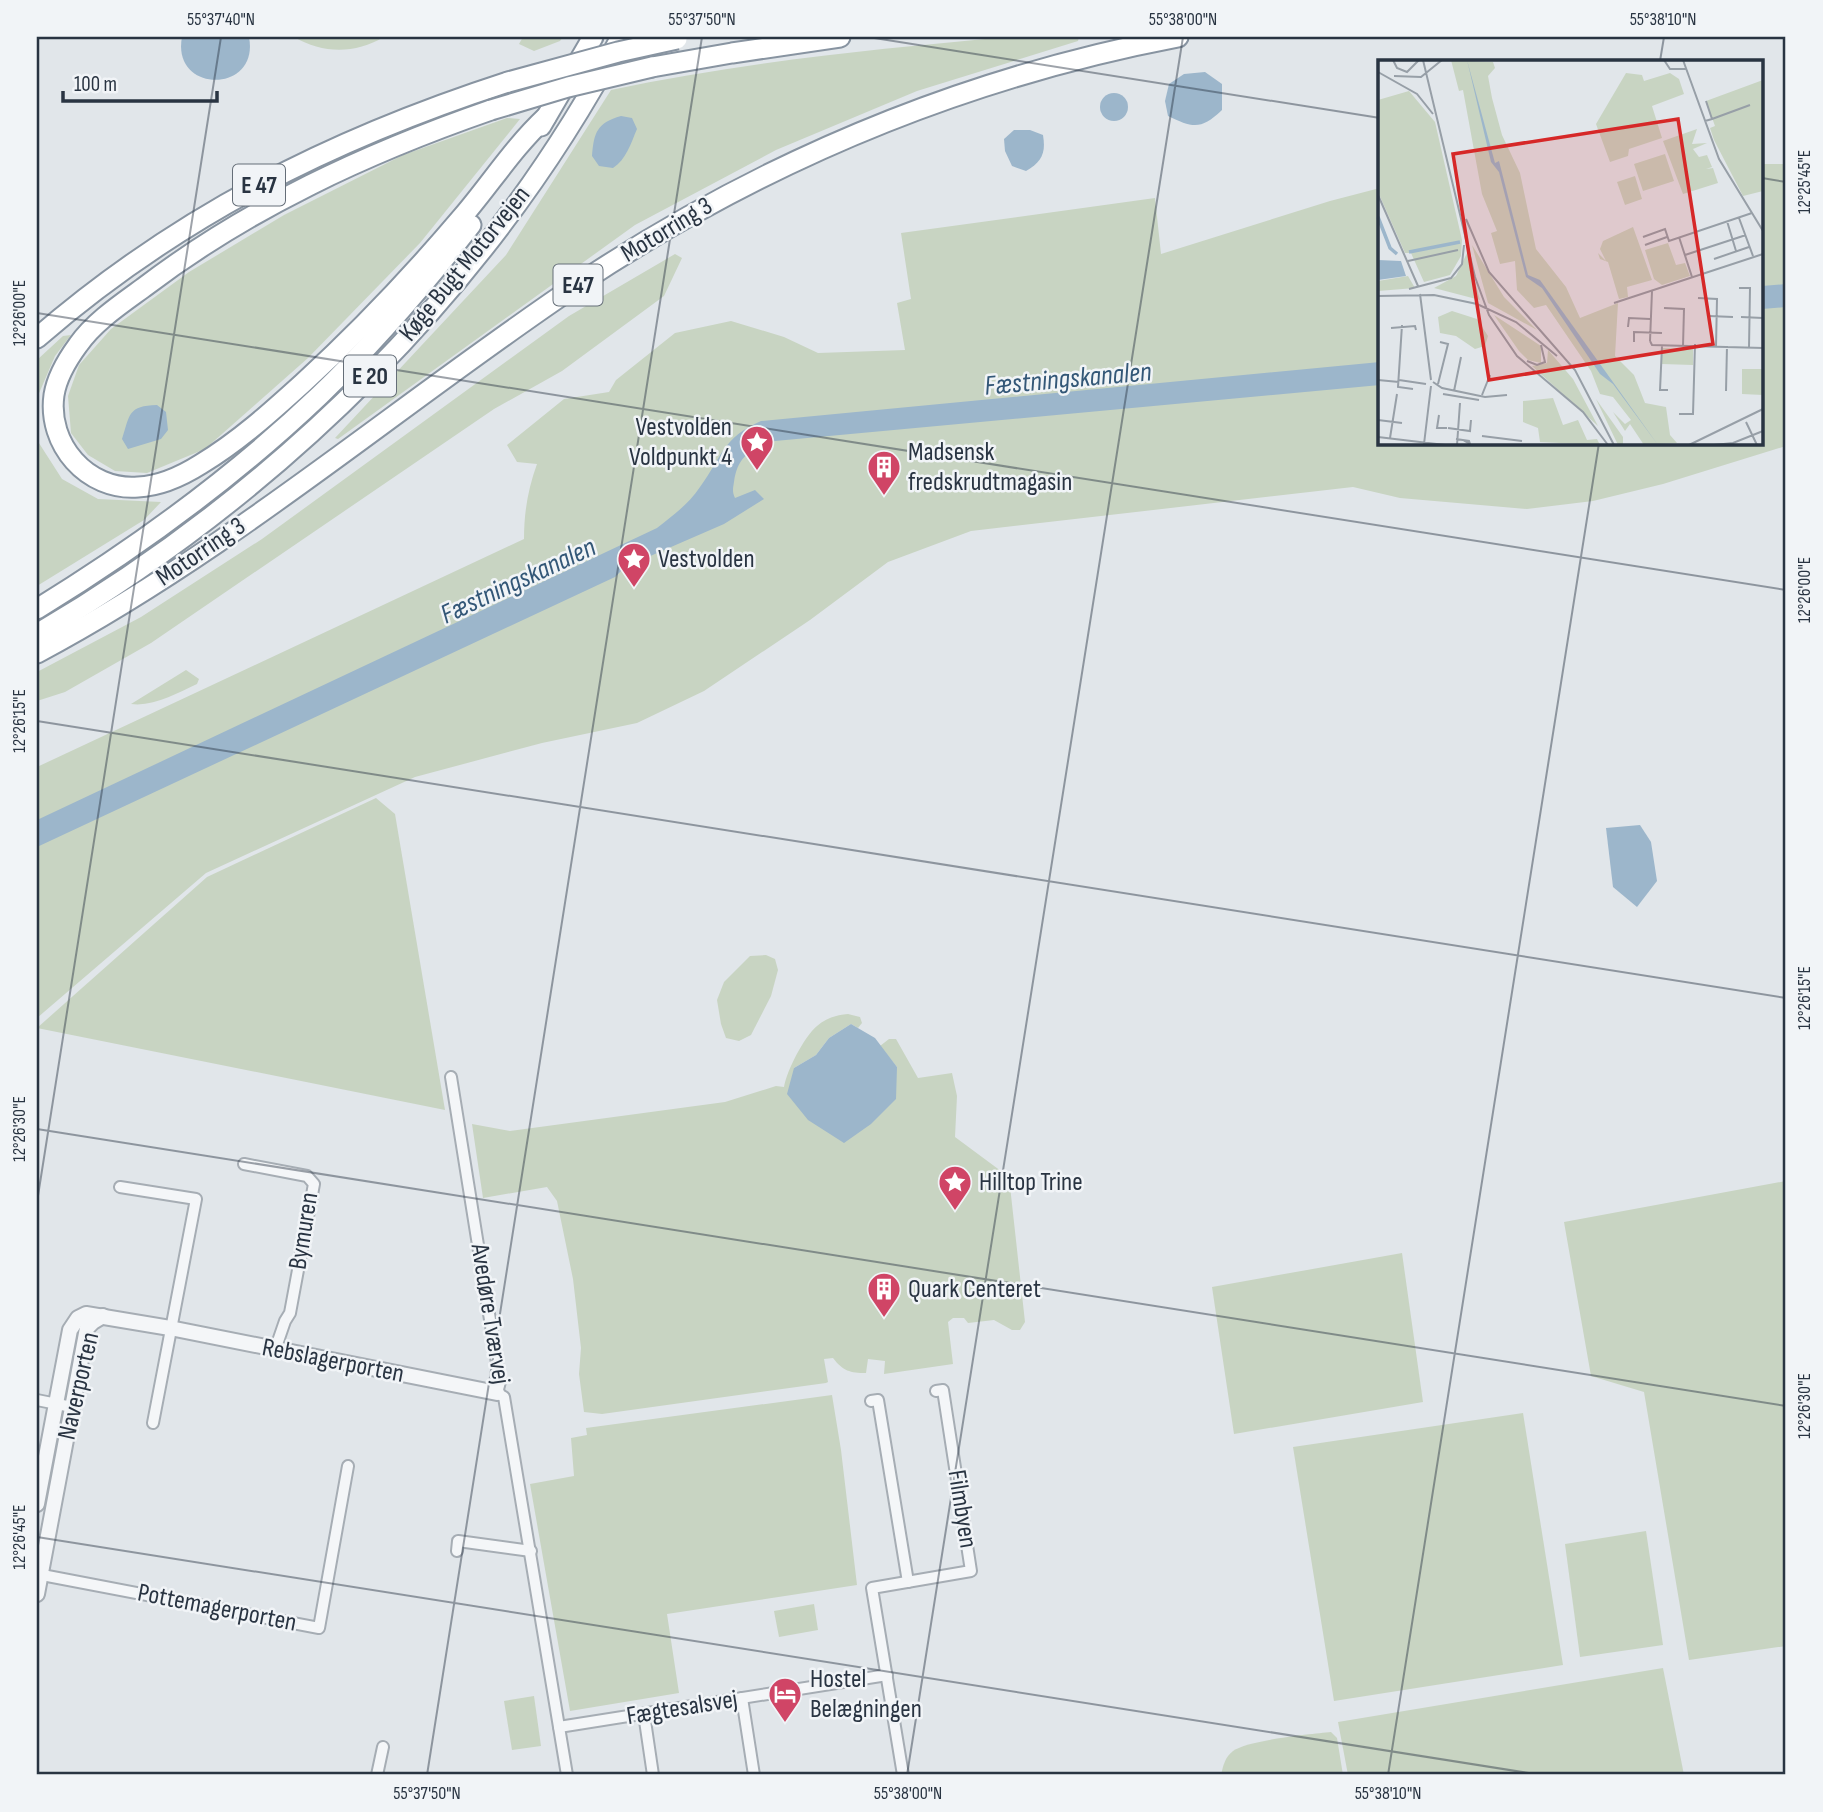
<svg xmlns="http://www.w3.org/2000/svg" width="1823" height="1812" font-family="'Sofia Sans Condensed',sans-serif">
<rect width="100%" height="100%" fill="#e1e6ea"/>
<g fill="#c8d4c2">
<path d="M294,37H384C355,54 323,54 294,37Z"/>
<polygon points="523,37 563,37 560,41 534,51 519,44"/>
<path d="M1008,37H1079L1078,41L917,91L776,150L635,225L338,439L335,438L506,255L611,90C742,62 875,49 1008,37Z"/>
<polygon points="507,118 520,119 420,243 308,358 205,449 147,473 115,471 88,455 71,433 68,396 79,365 111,329 189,272 284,215 403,155"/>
<path d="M1762,164H1786V446L1663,484L1593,501L1527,509L1400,498L1353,487L971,531L888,562L810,620L704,691L637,723L542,743L415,777L206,873L37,1018V767L524,539C524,512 528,489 537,464L517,462L507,445L564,399L609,392L616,380L675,333L731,321L784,337L818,353L905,350L897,303L911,299L901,233L1155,198L1161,254L1330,201L1380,188V443H1762Z"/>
<polygon points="675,254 682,258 664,296 562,371 494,409 151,643 65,692 37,701 37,672 141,617 262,539 569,316"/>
<polygon points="71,335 55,356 37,398 37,360 63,336"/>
<polygon points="37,440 62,479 98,499 161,502 144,520 37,586"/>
<path d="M186,670L199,679L197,684C177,693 154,707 131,704Z"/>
<polygon points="376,798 395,814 445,1110 37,1028 207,877"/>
<polygon points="766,955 775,959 778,970 771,996 751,1035 739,1041 726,1038 721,1024 717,1000 724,982 750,956"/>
<path d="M848,1014L860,1017L862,1023L858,1028L851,1024L829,1038L816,1055L794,1068L897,1067L880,1046L889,1039H896L918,1078L952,1073L957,1096L955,1137L1009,1177L1025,1322L1020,1330H1012L994,1320L968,1323L964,1318H953L948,1322L953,1364L884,1374L885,1361L868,1359L866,1373C850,1373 843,1371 833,1358L824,1359L828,1382L826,1383L602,1414L584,1412L579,1374L581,1348L573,1279L557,1201L547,1187L483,1198L472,1124L510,1131L725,1102L776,1086L784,1087C787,1070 804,1037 817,1026C826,1018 837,1015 848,1014Z"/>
<polygon points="1786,1181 1786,1646 1689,1660 1644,1392 1591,1376 1564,1222"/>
<polygon points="1402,1253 1423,1402 1234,1434 1212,1287"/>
<polygon points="832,1395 841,1450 857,1585 667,1614 679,1693 570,1711 530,1484 574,1476 571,1438 587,1435 586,1428"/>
<polygon points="1523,1413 1563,1665 1334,1701 1293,1447"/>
<polygon points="1646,1531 1663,1645 1580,1657 1565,1544"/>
<polygon points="814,1604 818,1630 779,1637 774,1611"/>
<polygon points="1663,1668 1684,1775 1348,1775 1338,1722"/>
<polygon points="534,1696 541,1746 512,1750 504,1701"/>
<path d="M1331,1732L1337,1738L1343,1775H1221C1223,1766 1225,1757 1233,1751C1248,1740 1310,1734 1331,1732Z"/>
</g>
<g fill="#9cb6cb">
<path d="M182,37H249C260,94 171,94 182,37Z"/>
<path d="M1205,72L1222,84V110C1201,130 1193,128 1168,116L1165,101L1169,84L1184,74Z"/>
<circle cx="1114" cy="107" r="14"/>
<path d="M621,116L632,118L637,129C631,143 626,160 613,168L599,166L592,156C594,132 597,123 621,116Z"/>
<path d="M1014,130H1030L1043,135C1046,153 1042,162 1026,171L1012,166L1005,151L1004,139Z"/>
<polygon points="1786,284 1786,307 1762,309 1762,286"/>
<path d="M1380,362V385L775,441C752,450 738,454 734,482C733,488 732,492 735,498L755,490L764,499L724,524L625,567L615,577L37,847V820L657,528C672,516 689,504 700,487C722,457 722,438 761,421Z"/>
<path d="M157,405L166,412L168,430L161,439L128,449L122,439C130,414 128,406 157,405Z"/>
<polygon points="1640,825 1651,842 1657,881 1637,907 1613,887 1606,828"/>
<polygon points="851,1024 875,1038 897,1067 896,1099 871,1124 844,1143 808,1120 787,1094 794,1068 816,1055 829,1038"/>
</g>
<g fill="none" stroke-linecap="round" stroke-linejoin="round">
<defs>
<g id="minor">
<polyline points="451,1077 500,1382 497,1393 504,1397 567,1775"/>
<polyline points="244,1164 307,1176 314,1184 290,1313 285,1321 275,1350"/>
<polyline points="120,1187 196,1199 153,1423"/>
<polyline points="37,1400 72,1407"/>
<polyline points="871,1401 878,1400 908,1582"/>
<polyline points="457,1551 458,1541 531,1551"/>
<polyline points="37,1574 319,1628 348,1466"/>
<polyline points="742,1698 754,1775"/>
<polyline points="644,1714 653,1775"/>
<polyline points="559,1727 887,1675"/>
<polyline points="377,1775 383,1747"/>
<polyline points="903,1775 872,1588 971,1571 943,1390 936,1391"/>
</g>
<g id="tertiary">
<polyline points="37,1504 70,1330 78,1318 86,1314 170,1328 497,1393"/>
<polyline points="37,1594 87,1328 93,1322 103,1316"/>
</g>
<g id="motorway">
<polyline points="652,67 732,53 840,37"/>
<path d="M491,110C367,153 248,208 143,288C121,304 94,322 78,345C67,360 57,376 54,395C47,444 87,491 138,487C161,486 182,476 201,464C239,441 271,412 303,383C360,331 413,275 463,216C492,182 513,148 546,117"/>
<polyline points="541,126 593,37"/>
<path d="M37,338C178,216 332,139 508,82"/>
<path d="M37,609C138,547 234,477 320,395C375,342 424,285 471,225"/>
<path d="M37,634C279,492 490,286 621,37"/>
<path d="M37,653C231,550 398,405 580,283C762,162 963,78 1178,37"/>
</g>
</defs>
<use href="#minor" stroke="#a6adb4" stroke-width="14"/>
<use href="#tertiary" stroke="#a6adb4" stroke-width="18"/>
<use href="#motorway" stroke="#8894a1" stroke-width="23"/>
<use href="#minor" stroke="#f4f6f8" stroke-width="10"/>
<use href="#tertiary" stroke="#f4f6f8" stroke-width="14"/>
<use href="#motorway" stroke="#fff" stroke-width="19"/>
<defs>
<g id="motorway-bridge">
<polyline points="508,82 618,52 677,39"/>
<polyline points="491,110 568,87 652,67"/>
</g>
</defs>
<use href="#motorway-bridge" stroke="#8894a1" stroke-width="23" stroke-linecap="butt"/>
<use href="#motorway-bridge" stroke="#fff" stroke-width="19"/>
</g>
<path fill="none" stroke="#293442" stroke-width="2" stroke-opacity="0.45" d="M868,37L1380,118M1660,61L1664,37M1762,178L1786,182M37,313L1786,590M37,721L1786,998M37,1129L1786,1406M37,1202L221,37M37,1537L1541,1775M427,1775L702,37M907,1775L1183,37M1388,1775L1599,443"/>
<defs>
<symbol id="sight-pin" viewBox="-11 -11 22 30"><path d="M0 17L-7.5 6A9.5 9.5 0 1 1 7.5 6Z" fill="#d04566" stroke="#f1f4f7"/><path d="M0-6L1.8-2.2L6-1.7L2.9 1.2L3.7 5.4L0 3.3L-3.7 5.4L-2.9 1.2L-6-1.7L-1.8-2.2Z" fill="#fff"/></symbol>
<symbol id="building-pin" viewBox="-11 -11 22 30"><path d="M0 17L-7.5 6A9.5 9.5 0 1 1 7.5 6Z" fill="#d04566" stroke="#f1f4f7"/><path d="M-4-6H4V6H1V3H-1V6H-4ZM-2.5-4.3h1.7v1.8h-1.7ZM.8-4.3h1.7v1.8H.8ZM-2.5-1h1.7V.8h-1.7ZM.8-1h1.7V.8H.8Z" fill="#fff"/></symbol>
<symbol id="hotel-pin" viewBox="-11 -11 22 30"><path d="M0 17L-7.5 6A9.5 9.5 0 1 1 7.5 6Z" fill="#d04566" stroke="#f1f4f7"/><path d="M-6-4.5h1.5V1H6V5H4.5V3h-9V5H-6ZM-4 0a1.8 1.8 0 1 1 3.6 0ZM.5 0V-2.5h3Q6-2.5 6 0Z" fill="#fff"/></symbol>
</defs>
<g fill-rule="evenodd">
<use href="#sight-pin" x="738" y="423" width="38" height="52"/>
<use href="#building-pin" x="865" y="448" width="38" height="52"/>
<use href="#sight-pin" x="615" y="540" width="38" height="52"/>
<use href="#sight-pin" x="936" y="1163" width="38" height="52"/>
<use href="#building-pin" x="865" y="1270" width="38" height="52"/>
<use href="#hotel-pin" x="766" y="1675" width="38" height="52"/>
</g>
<g text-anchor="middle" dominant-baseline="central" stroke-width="5" stroke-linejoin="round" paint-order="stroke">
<g fill="#f1f4f7" stroke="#656e78" stroke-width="2">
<rect x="233" y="164.5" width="52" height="41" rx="5"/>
<rect x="553.5" y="264.5" width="49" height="41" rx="5"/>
<rect x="344" y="355.5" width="52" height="41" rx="5"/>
</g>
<g font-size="24" font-weight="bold" fill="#293442">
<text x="259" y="185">E 47</text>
<text x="578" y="285">E47</text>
<text x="370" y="376">E 20</text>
</g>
<g font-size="26" fill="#293442" stroke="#f1f4f7">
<text transform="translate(667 230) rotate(-31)">Motorring 3</text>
<text transform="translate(465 264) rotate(-51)">Køge Bugt Motorvejen</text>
<text transform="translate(201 552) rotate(-34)">Motorring 3</text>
<text transform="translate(304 1231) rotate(-81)">Bymuren</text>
<text transform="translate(490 1314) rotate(81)">Avedøre Tværvej</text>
<text transform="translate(333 1361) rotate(11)">Rebslagerporten</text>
<text transform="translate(79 1386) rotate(-77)">Naverporten</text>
<text transform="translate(962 1509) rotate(81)">Filmbyen</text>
<text transform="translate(217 1608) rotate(11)">Pottemagerporten</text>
<text transform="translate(682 1708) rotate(-9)">Fægtesalsvej</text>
</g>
<g font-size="26" fill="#293442" stroke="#f1f4f7" text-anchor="start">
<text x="732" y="427" text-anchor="end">Vestvolden<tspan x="732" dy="30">Voldpunkt 4</tspan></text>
<text x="908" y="452">Madsensk<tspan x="908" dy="30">fredskrudtmagasin</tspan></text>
<text x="658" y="559">Vestvolden</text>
<text x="979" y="1182">Hilltop Trine</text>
<text x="908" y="1289">Quark Centeret</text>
<text x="810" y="1679">Hostel<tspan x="810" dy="30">Belægningen</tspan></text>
</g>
<g font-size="28" font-style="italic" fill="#335777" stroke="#f1f4f7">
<text transform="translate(1068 379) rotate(-5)">Fæstningskanalen</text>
<text transform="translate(518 581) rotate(-25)">Fæstningskanalen</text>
</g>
</g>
<g transform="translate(1378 60)">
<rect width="385" height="385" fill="#e1e6ea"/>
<path d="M73,0L115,2L117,8L110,16L114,38L124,75L142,113L158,189L188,227L202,258L240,243L237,296L256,315L267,343L288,347L292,375L299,383L266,385L252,364L247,371L235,352L247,364L253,360L235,337L222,334L213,311L168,245L156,248L139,230L137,201L122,204L113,173L119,171L104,134L85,30L81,31ZM248,13L264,15L266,21L292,13L301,19L306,34L274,46L284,78L251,89L250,96L232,102L218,64ZM385,20V131L365,136L336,80L332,68L337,66L328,41ZM31,31L57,62L84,180L83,196L72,215L46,222L33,193H27L0,132V40ZM319,69L314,84L329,83L315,89L321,97L329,95L334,107L328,109L335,108L340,123L305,134L285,81ZM287,94L296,121L265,131L256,104ZM257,116L264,139L247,145L239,122ZM255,167L274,220L249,227L250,237L241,239L230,202L222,199L220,193L228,201L222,189L225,181ZM290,183L298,205L307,203L312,216L284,225L276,219L267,190ZM94,185L126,237L159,270L110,243ZM89,193L102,240L56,228L78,216ZM30,216L37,228L0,231V221ZM74,251L99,259L110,276L107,286L97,289L78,276L62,273L60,257ZM116,255L163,286V303L150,300L141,291ZM284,288L315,289V305L284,304ZM170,290L195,319L220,366L154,306L169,303ZM364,309H385V335L364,334ZM175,338L185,365L200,360L209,380L219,379L222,385L162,382L160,368L145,362V341ZM218,339L245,377V385H240Z" fill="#c8d4c2"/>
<path d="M89,0L117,103L121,101L150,215L162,220L280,385L235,324L222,314L164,228L148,217L121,112L113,102ZM0,200L23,201L28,216L0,220Z" fill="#9cb6cb"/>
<path fill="none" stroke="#9cb6cb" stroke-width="3.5" d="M0,157L12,188L19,194M31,192L82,182"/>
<path fill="none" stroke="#979fa7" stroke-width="2" d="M15,0L19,8L29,12L41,0M45,0L97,217L111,255L139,296L205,352L230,385M286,0L292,9H308M305,0L341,99L385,171M0,12L39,34L55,54M16,16L43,17L64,0M334,59L372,45M327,61L334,59L328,41M0,135L40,226M361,158L375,196M88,159L111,212L197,310L236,385M349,161L358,191M265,177L287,169L291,181L374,153M301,177L314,217M267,185L289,177M307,195L368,175M336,199L371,187M30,201L80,190M361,228H372L371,288M31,229L73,218L84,204L86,185M42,234L53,320M0,236L56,235L99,244L138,262L179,296M320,238L339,239L338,287M236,243L385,194M286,248L306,249L305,286M331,256L355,257M363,257L385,258M24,265L20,327L35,329M250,267L251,258L272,259M13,268L37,266L38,270M272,281L274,285L385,288M272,281L274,231M256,282V272L284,273M284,286L282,330H290M149,301L159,305L167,302L163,285M0,320L21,322M21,320L48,324M55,322L64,328L107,337L129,335M60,324L70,284L62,282M76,331L83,297M348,331L349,286M65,334L101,340M104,335L112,315M301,354H315L317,284M61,355L59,368H69M0,360L24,363M368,362L379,385M70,368L92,371L93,360M104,376L144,381M0,377L67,385M12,378L19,334M78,379L91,381L92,384L85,380M46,384L53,326M79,385L82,343M311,385L385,349M336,385L355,383L385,371"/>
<path fill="#d62828" fill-opacity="0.15" stroke="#d62828" stroke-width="3.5" d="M300,59L335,284L111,320L75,94Z"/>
<rect width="385" height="385" fill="none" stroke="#293442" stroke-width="3.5"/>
</g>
<rect width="1823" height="1812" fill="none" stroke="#f1f4f7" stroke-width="77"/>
<path d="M63 91v10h154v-10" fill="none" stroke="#293442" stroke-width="3.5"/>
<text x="74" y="91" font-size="21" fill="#293442" stroke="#f1f4f7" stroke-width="5" paint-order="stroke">100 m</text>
<rect x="38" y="38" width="1746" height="1735" fill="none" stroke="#293442" stroke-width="2.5"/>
<g font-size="18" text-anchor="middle" fill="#293442">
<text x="221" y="25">55°37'40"N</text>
<text x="702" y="25">55°37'50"N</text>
<text x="1183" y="25">55°38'00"N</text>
<text x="1663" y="25">55°38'10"N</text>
<text transform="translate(1804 182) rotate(-90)" y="6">12°25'45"E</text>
<text transform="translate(19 313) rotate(-90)" y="6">12°26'00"E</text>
<text transform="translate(1804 590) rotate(-90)" y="6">12°26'00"E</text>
<text transform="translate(19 721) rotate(-90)" y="6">12°26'15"E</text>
<text transform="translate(1804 998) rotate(-90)" y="6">12°26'15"E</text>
<text transform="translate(19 1129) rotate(-90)" y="6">12°26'30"E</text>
<text transform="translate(1804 1406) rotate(-90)" y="6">12°26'30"E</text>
<text transform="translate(19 1537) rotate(-90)" y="6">12°26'45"E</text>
<text x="427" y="1799">55°37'50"N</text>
<text x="908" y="1799">55°38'00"N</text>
<text x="1388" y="1799">55°38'10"N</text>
</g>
</svg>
